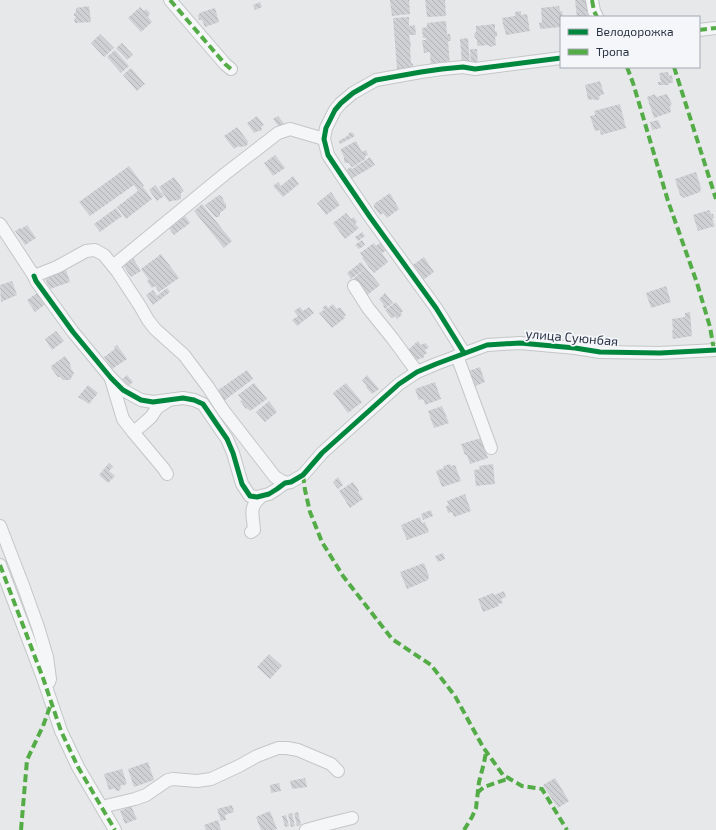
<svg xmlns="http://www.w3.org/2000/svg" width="716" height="830" font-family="'Exo 2',sans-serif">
<defs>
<pattern id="building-back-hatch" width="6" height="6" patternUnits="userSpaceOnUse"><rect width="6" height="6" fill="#ced0d3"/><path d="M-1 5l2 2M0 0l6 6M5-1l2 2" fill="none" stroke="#b1b3b6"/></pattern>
</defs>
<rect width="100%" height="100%" fill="#e6e8ea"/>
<g fill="url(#building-back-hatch)">
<polygon points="390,0 409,0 410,14 392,16"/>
<polygon points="425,0 445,0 446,16 427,17"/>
<polygon points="575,0 586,0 588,17 577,17"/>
<polygon points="260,2 262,7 255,10 253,5"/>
<polygon points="89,6 91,22 75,23 74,19 76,17 75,16 74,16 74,13 76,12 76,8"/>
<polygon points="559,6 560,11 562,11 563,17 561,17 561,27 540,29 539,23 542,22 541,8"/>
<polygon points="140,7 144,11 146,9 150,13 148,17 152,22 141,32 128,18"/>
<polygon points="215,8 219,22 205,27 202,20 199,20 198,15 200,14 199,13"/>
<polygon points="521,11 521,15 527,14 530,31 506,35 505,30 504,29 502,18 515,16 515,12"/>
<polygon points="409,17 409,26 415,25 416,35 409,35 411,46 410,48 411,63 413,64 413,71 399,72 397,68 393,18"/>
<polygon points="446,21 447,34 450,34 451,41 448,41 450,65 431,67 430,52 424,53 422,40 426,40 426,38 423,38 422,28 427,27 427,23"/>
<polygon points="495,24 495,31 497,32 497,36 495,37 496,45 491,47 488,45 479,46 477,45 477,40 475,38 474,34 476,32 476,26"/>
<polygon points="100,34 114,48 104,57 91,43"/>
<polygon points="468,38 470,64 462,64 460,39"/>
<polygon points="122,43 133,55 127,60 116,48"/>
<polygon points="470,49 477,49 478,66 471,66"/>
<polygon points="115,50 129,66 121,73 107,57"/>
<polygon points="131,68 145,84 137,91 123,75"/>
<polygon points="668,72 669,76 672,75 673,83 669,83 669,85 658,85 658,82 661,82 659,73"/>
<polygon points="600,81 604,94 599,96 600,99 597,100 594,100 593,99 589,100 588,99 585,85"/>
<polygon points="655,94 656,97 667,94 672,104 670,106 671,112 654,118 647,97"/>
<polygon points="620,104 626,128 601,135 600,130 595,131 590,116 595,115 594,111"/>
<polygon points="257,116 264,125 261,127 262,128 261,131 258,131 254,133 247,123"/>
<polygon points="278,116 285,125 280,128 273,119"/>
<polygon points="658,120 661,128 652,130 650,122"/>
<polygon points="237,127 247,140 248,142 247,145 246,146 240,147 238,146 234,149 224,136"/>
<polygon points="351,132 352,133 353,133 355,136 340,144 339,141 349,135 348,134"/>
<polygon points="356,141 362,152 366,150 368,155 365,156 365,159 353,167 351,166 349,163 346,163 344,162 344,157 341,151 341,149"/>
<polygon points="275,155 285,168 273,176 264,163"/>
<polygon points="370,157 375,165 348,181 343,172 351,167 352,169"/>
<polygon points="129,166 144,186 138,191 134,185 90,216 79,202"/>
<polygon points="696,172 701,188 700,192 684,198 680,195 675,179"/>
<polygon points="293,176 299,184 283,197 273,186 278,182 281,186"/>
<polygon points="174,177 184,191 181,193 181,198 179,200 171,201 169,202 159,187"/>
<polygon points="155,185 164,196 157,201 149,190"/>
<polygon points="143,187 152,199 126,219 117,207"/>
<polygon points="331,192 340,205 326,215 317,203"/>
<polygon points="390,193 399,209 387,218 383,213 380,215 374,207 374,204"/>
<polygon points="219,195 222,197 223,199 224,202 226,204 226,208 225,209 220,213 220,215 219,217 215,217 205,205"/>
<polygon points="202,204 232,241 224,248 194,211"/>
<polygon points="116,208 122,216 100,232 94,224"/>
<polygon points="709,210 711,214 713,214 714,218 712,219 715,226 698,231 693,215"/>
<polygon points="346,213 351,219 354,217 357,222 355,224 359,228 345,239 333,223"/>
<polygon points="185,216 190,223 174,235 169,228"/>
<polygon points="27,225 36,238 25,245 15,231 20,228 21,229"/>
<polygon points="362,232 365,236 358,241 355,237"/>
<polygon points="362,240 365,245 359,249 355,245"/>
<polygon points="381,242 387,250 382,253 388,262 374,273 372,270 371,270 362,258 363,257 360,253 374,243 376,246"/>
<polygon points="161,254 179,278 159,292 155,286 152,288 147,281 149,280 141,269"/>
<polygon points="424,257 434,272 423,280 413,265"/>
<polygon points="133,258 141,271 131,277 123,265"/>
<polygon points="361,262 366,268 351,279 347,273"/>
<polygon points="366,268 380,285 366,296 352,280"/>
<polygon points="66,270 70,282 50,289 49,286 48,286 45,277"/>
<polygon points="12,281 17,295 1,302 0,285"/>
<polygon points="666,286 671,302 651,308 646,293"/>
<polygon points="167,288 170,292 153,305 146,295 153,290 157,296"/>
<polygon points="39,292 47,303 35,312 27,300"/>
<polygon points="385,293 393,303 385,309 383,306 384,305 379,299"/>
<polygon points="396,302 403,311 401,313 402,315 397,319 395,316 393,318 391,318 385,310"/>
<polygon points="333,304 337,309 340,307 346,315 344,317 345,318 332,328 319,313 324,310 322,308 326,305 328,308"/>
<polygon points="300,307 303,311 309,307 314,313 297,326 292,320 298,316 294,311"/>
<polygon points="690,312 692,336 673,339 672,331 673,330 672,319 685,317 685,313"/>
<polygon points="56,331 64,341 52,350 45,339"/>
<polygon points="418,341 421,345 425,343 429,347 425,350 427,353 424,355 424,357 423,358 416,360 408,350"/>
<polygon points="117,345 127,359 112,369 104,357 115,349 114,347"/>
<polygon points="65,356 70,363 71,369 74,373 70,380 63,380 60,377 58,377 51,368 52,368 51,366"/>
<polygon points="480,367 485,382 475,386 469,371"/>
<polygon points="247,370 253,379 221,403 214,393"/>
<polygon points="127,375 133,382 126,388 120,381"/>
<polygon points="367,375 379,389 372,394 366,387 367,386 362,380"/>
<polygon points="435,382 441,399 425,405 424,400 421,399 419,400 415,389"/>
<polygon points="254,383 267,399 250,411 247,408 246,409 240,401 242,400 238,395"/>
<polygon points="346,383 362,402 348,413 333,393"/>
<polygon points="88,385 98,393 89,404 78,397"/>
<polygon points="269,401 277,412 265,422 256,412"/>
<polygon points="442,406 449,423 434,428 428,411"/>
<polygon points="481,438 483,445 485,444 488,452 486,453 488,458 470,464 467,455 465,455 461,444"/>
<polygon points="109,463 113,467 109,471 115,476 108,483 99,475"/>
<polygon points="450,464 451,466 455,465 461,481 442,487 436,471 444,468 443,466"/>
<polygon points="493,464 495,484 476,486 474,470 480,469 479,466"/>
<polygon points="338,477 343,485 338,489 333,482"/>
<polygon points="353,482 359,491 358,492 363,499 350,508 339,491"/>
<polygon points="465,494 471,511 454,517 452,512 448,513 446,506 449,505 447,501"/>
<polygon points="431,510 433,516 423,520 421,514"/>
<polygon points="420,517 422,523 425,522 429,532 407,540 401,525"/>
<polygon points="443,553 445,559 438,562 435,556"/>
<polygon points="424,563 429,576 428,580 407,589 400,572"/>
<polygon points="504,591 506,597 501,599 503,603 498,604 499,606 483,612 478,599 493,593 494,595"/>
<polygon points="269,654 282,666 270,679 257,667"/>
<polygon points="148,762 154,780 134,787 128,769"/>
<polygon points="122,769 127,784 120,786 121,788 119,791 115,790 115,788 109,790 104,774"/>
<polygon points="305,778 307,787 292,789 290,781"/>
<polygon points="555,778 569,801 558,808 543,785"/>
<polygon points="279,783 281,791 271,793 270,785"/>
<polygon points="232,805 234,812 225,815 226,820 221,821 217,809"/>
<polygon points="131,806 137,819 125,824 120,811"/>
<polygon points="270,811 277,829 274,830 261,830 256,817"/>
<polygon points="298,812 301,825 297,826 294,813"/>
<polygon points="292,813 295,826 291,827 288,814"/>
<polygon points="286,815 289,826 285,827 282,816"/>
<polygon points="218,820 221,830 206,830 204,825"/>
</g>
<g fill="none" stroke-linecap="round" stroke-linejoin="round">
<defs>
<g id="minor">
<polyline points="170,0 225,64 231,69"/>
<polyline points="592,0 594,11 597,17"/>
<polyline points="699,30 716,28"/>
<polyline points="0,224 34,276 57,267 86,251 95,250 104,255 117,271 140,306 148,320 155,329 184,355 208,387 223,410 265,464 275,477 285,483"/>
<polyline points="113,266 225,174 278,133 290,129 324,139"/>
<polyline points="34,276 36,281 73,332 111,378 123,390 141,400 153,402 183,398 194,400 203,404 227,439 233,453 242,484 250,496 257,497 269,494 277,489 285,483 291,482 303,475 322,453 399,384 417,372 436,364 487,345 520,343 575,348 600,352 660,353 716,350"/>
<polyline points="354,286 368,308 393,339 417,372"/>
<polyline points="464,353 436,308 370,217 342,176 328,155 324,139 326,128 335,110 341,103 353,93 376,80 421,72 442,69 463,67 475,69 561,58"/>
<polyline points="457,356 491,448"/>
<polyline points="111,379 123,419 133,432 164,469 167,474"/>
<polyline points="133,432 141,426 151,417 157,408 169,400"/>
<polyline points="0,526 24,588 38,627 47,657 50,679 49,682"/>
<path d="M251,532L254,530C253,514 248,507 262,496"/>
<polyline points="0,565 43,678 61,731 78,767 115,830"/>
<polyline points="102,807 110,805 135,799 146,795 168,780 173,779 197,781 211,779 239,766 257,756 278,748 287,748 298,750 331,764 338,771"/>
<polyline points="306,830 328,824 352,818"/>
</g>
</defs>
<use href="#minor" stroke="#c4c6c8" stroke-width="14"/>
<use href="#minor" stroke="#f5f6f7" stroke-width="12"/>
<g stroke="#54ac47" stroke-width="4" stroke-dasharray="8 4" stroke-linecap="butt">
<polyline points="170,0 225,64 231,69"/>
<polyline points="592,0 594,11 597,17"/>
<polyline points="699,30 716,28"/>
<polyline points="627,67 633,83 668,201 697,283 710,327 714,350"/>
<polyline points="674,67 716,199"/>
<polyline points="303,475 305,490 310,512 322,542 343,576 392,639 431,665 455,696 483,747 503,775 522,786 542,789 567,830"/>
<polyline points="0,565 43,678 61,731 78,767 115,830"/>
<polyline points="477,793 484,787 510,778"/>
<polyline points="21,830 27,760 43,726 51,704"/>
<polyline points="464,830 472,817 476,808 479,782 484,763 486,752"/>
</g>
<defs>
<g id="cycleway">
<polyline points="34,276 36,281 73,332 111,378 123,390 141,400 153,402 183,398 194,400 203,404 227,439 233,453 242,484 250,496 257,497 269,494 277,489 285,483 291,482 303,475 322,453 399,384 417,372 436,364 487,345 520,343 575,348 600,352 660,353 716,350"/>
<polyline points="464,353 436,308 370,217 342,176 328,155 324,139 326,128 335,110 341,103 353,93 376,80 421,72 442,69 463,67 475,69 561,58"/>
</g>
</defs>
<use href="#cycleway" stroke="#f4f6f9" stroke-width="8"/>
<use href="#cycleway" stroke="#00873e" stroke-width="5"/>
</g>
<g text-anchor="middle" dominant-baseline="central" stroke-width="3.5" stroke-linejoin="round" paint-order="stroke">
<g font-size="13" fill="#2b3445" stroke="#f4f6f9">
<text transform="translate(572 337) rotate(5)">улица Суюнбая</text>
</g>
</g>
<rect x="560" y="16" width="140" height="52" fill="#f4f6f9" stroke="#a4a8b1"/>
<rect x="568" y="29" width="20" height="6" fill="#00873e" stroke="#a4a8b1"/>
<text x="596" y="36" font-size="12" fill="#2b3445">Велодорожка</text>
<rect x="568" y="49" width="20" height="6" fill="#54ac47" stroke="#a4a8b1"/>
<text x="596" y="56" font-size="12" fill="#2b3445">Тропа</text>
</svg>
